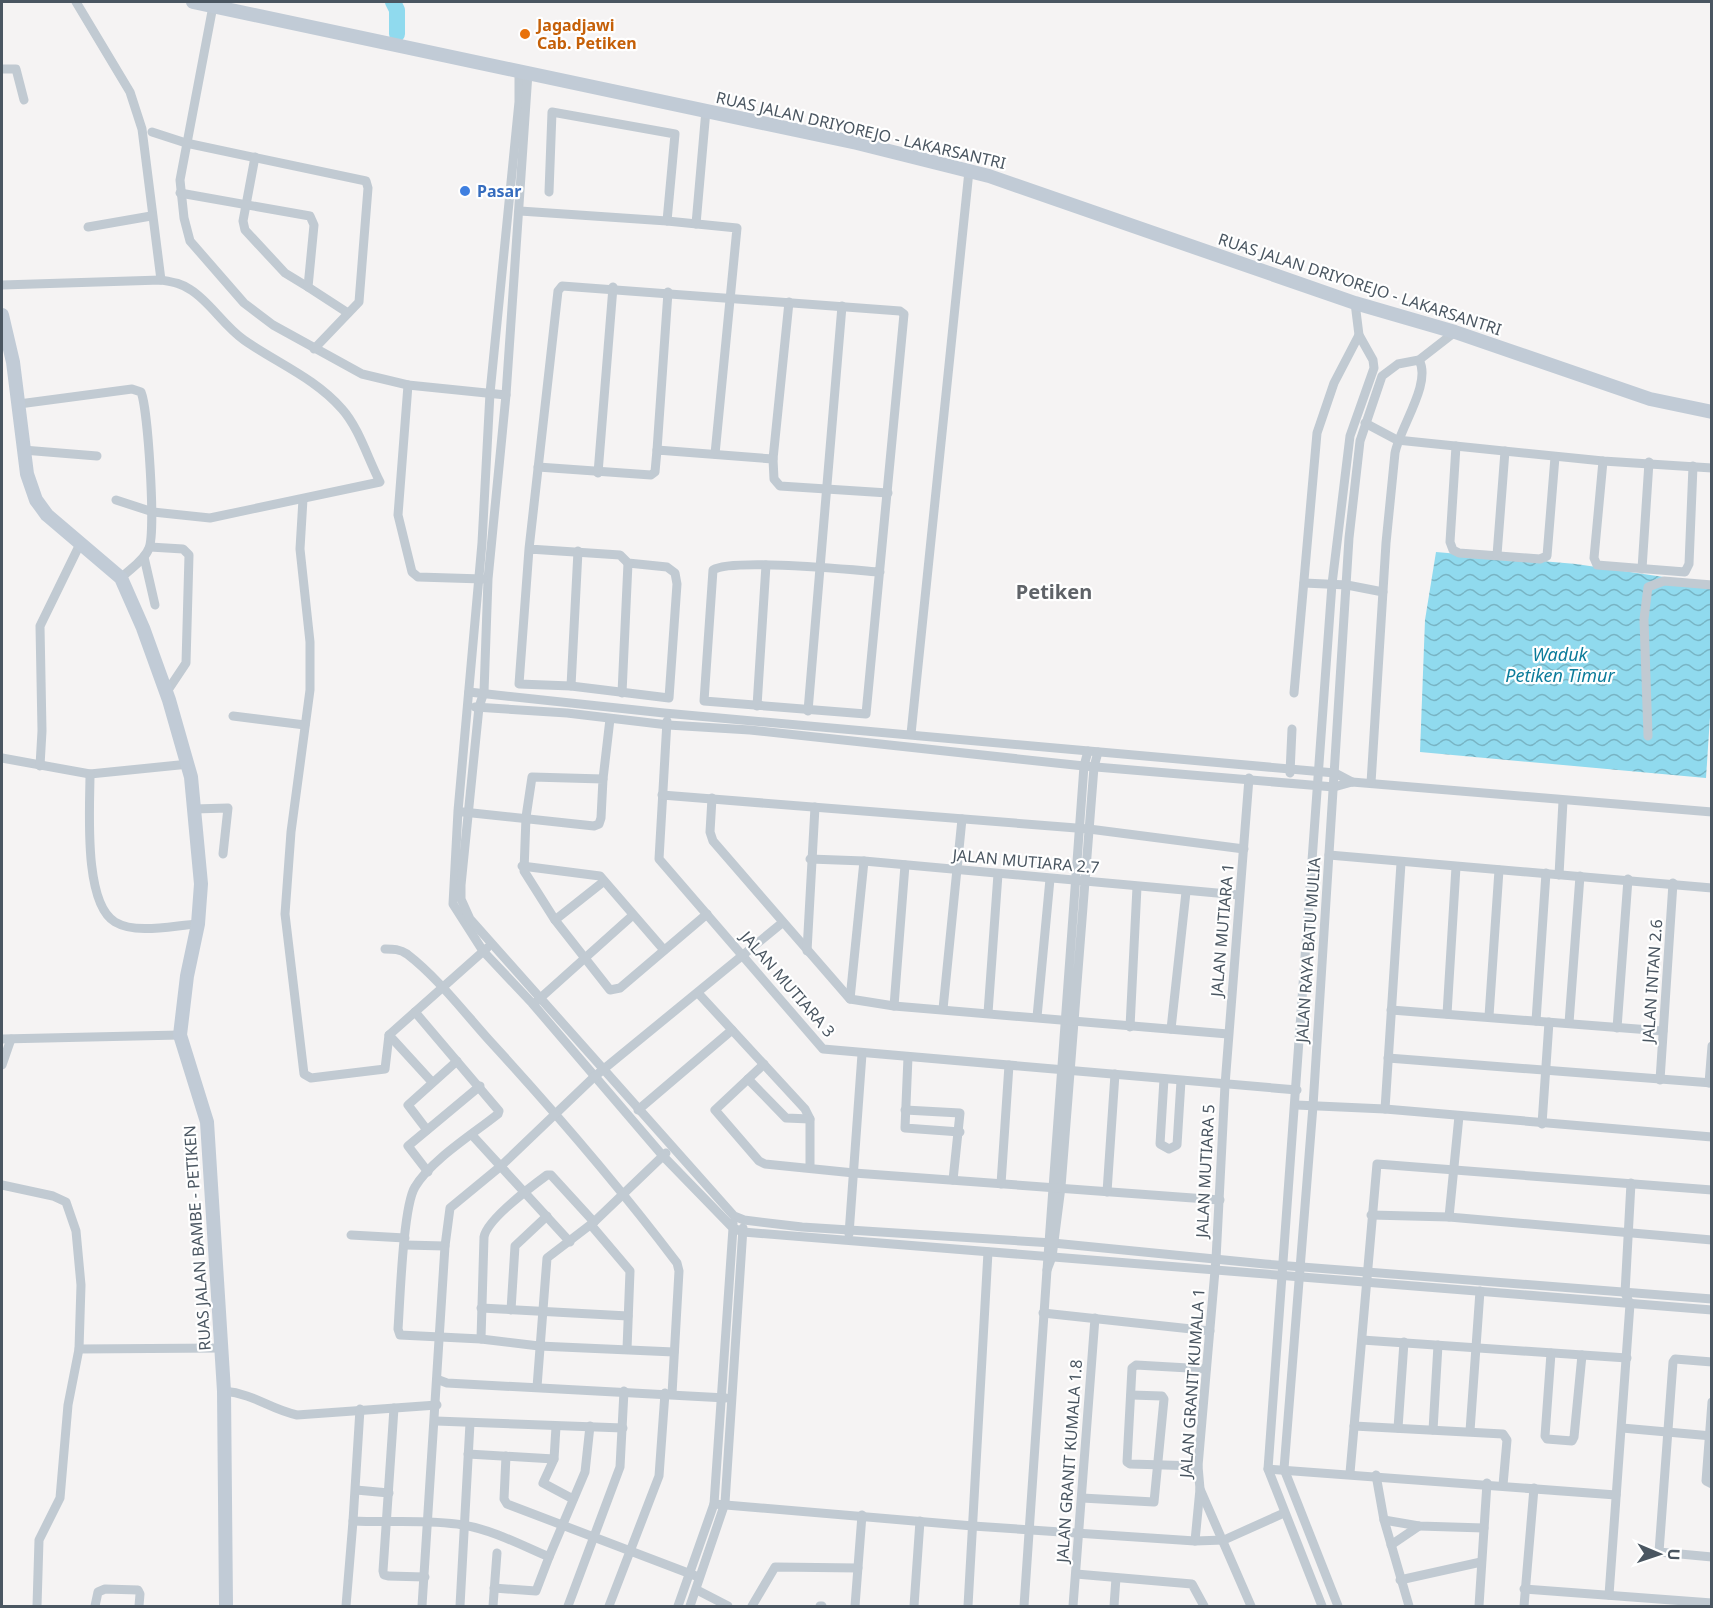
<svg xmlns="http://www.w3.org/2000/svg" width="1713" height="1608" font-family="'Noto Sans',sans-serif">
<defs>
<pattern id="water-waves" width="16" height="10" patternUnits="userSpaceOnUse" patternTransform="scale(1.5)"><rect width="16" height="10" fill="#90daee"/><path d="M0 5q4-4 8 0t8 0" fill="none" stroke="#78b4c4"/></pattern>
</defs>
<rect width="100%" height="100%" fill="#f5f3f3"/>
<polygon fill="url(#water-waves)" points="1436,552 1576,564 1711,584 1712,686 1706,778 1420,752 1425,620"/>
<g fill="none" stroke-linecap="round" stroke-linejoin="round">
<polyline stroke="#90daee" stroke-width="16" points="393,2 397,10 397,34"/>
<g stroke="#c1cad2" stroke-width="9">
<polyline points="76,2 130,92 142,129 161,280"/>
<polyline points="213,6 180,180 184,218 190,241 244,303 273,325 362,374 408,385"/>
<polyline points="2,69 16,69 24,100"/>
<polyline points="519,72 519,102 490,393 482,543 458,811 453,904 483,951 532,1003 663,1156 733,1228 714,1504 678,1606"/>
<polyline points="528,73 506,395 488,579 484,692 479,707 461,885 461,899 470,919 734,1216 744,1220 802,1227 1053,1243 1265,1264 1712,1299"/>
<polyline points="152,132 186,143 366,181 368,188 359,302 314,349"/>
<polyline points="255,157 243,221 245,230 285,273 308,287"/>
<polyline points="549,192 552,112 675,134 667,221 737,228 715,454"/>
<polyline points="180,193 310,216 314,225 308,287 348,313"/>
<polyline points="520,211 667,221"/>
<polyline points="696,224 706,110"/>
<polyline points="88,227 151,216"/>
<path d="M2,285L161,280C173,282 181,283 191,290C210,302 224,326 244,340C277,363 315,378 342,409C359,428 368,459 380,482L210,518L153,512L116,500"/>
<path d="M19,404L132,389L141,392C148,409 156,532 149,548C145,560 130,569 121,578"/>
<polyline points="1365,423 1397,440 1603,461 1712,468"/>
<polyline points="1456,446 1450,542 1453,550 1459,553 1540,559 1547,556 1555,457"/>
<polyline points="23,450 97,456"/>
<polyline points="657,450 668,292"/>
<polyline points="773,459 789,302"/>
<polyline points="1603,461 1594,558 1597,565 1685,572 1689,564 1693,466"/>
<polyline points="538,467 651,475 655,472 657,450 773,459 774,479 780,486 888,493"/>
<polyline points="598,473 613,287"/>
<polyline points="303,499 300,549 310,642 310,690 291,832 285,914 304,1074 311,1078 385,1069 389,1035"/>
<polyline points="150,547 183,549 189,555 186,663 166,693"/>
<path d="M529,549L620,555L628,563L667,567L675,573L677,584L669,698L571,686L519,684L529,549L558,291L562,286L900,311L904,314L866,714L704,701L713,570C731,558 853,570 880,572"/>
<polyline points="1497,555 1505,451"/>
<polyline points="144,557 155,605"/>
<polyline points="1642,569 1649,462"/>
<polyline points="483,579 418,577 412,572 398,515 408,385 506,395"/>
<polyline points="1304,583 1347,585 1383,592"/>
<polyline points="571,686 578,551"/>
<polyline points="469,692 664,713 1335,773 1352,782"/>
<polyline points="622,693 628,563"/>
<polyline points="1294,693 1317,433 1334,383 1359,335"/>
<polyline points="757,706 766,565"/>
<polyline points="475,707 567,713 668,725 750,730 1084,766 1334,787 1352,782 1712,812"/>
<polyline points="808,711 842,306"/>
<polyline points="233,716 305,725"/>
<polyline points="667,721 659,859 823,1049 1297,1090"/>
<polyline points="911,734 969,171"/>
<polyline points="1648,736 1644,619 1648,587 1664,581 1712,585"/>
<polyline points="1088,751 1084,766 1047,1270 1052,1257 1061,1187 1094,767 1098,752"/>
<polyline points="2,758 90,774 189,764"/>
<polyline points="40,766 42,731 40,626 80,544"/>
<polyline points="1290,773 1292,729"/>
<path d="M90,774C90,807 83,903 115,922C137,935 175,925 198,924"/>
<polyline points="1249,778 1225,1085 1216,1259 1198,1466 1200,1489 1251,1606"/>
<polyline points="603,779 610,719"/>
<path d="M1371,783L1386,543L1395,453C1400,427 1432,383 1419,360"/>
<polyline points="662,795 1089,829 1244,849"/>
<polyline points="712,798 710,832 713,841 850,999 894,1006 1228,1034"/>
<polyline points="194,809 228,808 223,854"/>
<polyline points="463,812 594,826 599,824 601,818 603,779 532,777 526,817 524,871 555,920 610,990 620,988 707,914"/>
<polyline points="1329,855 1712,888"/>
<polyline points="810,859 864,861 1239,895"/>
<polyline points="522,866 600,876 664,950"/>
<polyline points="1559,875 1563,801"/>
<polyline points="555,920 603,882"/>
<path d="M385,949C393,949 400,949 407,954C437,977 463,1011 489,1040C555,1112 618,1185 677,1263L679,1271L672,1394"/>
<polyline points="807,951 815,807"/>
<polyline points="698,993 805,1109 810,1119 810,1167"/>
<polyline points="850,999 864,861"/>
<polyline points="537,1001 633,915"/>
<polyline points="894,1006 905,865"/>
<polyline points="943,1009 962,819"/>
<polyline points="1391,1010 1663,1031"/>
<path d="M415,1012L499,1111L498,1114C473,1134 431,1160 415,1187C403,1206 400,1301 398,1329L400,1335L481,1339L539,1346L674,1352"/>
<polyline points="988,1013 998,874"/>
<polyline points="1447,1014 1456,867"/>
<polyline points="1489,1016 1499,870"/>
<polyline points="1037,1017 1050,879"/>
<polyline points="1536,1021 1546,873"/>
<polyline points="1569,1023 1580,876"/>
<polyline points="1130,1027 1137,887"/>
<polyline points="1617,1028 1628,879"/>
<polyline points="1171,1029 1186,892"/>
<polyline points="2,1039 180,1035"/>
<polyline points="908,1057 905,1128 960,1132"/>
<polyline points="1388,1058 1712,1083"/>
<polyline points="764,1064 715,1110 759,1161 765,1164 854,1173 1220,1200"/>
<polyline points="2,1065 11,1039"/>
<polyline points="748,1079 786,1118 810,1119"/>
<polyline points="1164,1079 1160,1144 1169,1149 1177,1145 1181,1081"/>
<polyline points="1660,1080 1673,883"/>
<polyline points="432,1082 389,1035 487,948"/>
<polyline points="1709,1083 1712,1046"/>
<polyline points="1296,1105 1385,1109 1712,1137"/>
<polyline points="1385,1109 1401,863"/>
<polyline points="638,1110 732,1030"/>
<polyline points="905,1110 960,1113 953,1180"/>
<polyline points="1542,1124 1549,1022"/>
<polyline points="427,1130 408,1105 457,1061"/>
<polyline points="472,1135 570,1242"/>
<polyline points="428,1172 408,1146 480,1086"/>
<polyline points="1001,1184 1009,1065"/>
<polyline points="2,1185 53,1196 66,1202 76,1231 81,1285 79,1349 68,1405 60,1498 39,1540 37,1606"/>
<polyline points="1107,1192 1115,1074"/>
<polyline points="1371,1215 1449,1217 1712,1240"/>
<polyline points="1449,1217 1459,1116"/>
<polyline points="733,1223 733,1228 743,1232 1712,1310"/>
<polyline points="591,1225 630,1271 627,1349"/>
<polyline points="849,1234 862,1054"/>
<polyline points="351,1235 405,1238"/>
<polyline points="405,1245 445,1246"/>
<polyline points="481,1308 628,1316"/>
<polyline points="511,1310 515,1246 547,1216"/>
<polyline points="1043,1313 1210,1331"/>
<path d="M481,1339L484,1237C487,1219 532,1186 547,1175H551L594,1222"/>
<polyline points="1362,1340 1627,1358"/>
<polyline points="79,1349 221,1348"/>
<polyline points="1551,1353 1545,1436 1547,1439 1572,1441 1574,1437 1582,1355"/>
<polyline points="1712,1362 1675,1359 1673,1362 1659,1552 1712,1557"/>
<polyline points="439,1380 447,1383 726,1398"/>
<polyline points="537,1387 547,1258 594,1222 666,1153"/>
<path d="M224,1391C255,1394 269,1409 297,1415L437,1405"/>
<polyline points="1712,1402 1706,1481 1712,1484"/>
<polyline points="394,1408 383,1571 384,1575 388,1576 425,1577"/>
<path d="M360,1409L353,1521C390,1523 427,1519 463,1525C493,1530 521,1545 549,1557L585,1472L590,1426"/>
<polyline points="436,1421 623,1428"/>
<polyline points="1354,1426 1503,1434 1507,1440 1503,1485"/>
<polyline points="556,1427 554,1459 543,1483 573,1499"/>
<polyline points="1398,1428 1404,1342"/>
<polyline points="1622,1428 1712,1436"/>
<polyline points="1433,1430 1438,1345"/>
<polyline points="1470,1431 1480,1291"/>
<polyline points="468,1454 554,1459"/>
<polyline points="506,1456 504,1499 507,1504 696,1576"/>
<polyline points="1198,1466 1130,1464 1127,1462 1132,1368 1136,1365 1206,1369"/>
<polyline points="1268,1469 1616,1495"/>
<polyline points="1350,1473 1377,1164 1712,1190"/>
<polyline points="1376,1475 1384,1520 1409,1606"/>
<polyline points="356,1490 389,1493"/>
<polyline points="1082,1498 1154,1502 1164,1399 1162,1396 1131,1395"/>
<polyline points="714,1504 973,1526 1195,1541 1224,1540 1284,1513"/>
<polyline points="1384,1520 1419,1526 1484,1528"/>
<polyline points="1195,1541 1200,1489"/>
<polyline points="1391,1545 1419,1526"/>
<polyline points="1076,1574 1192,1584 1204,1606"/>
<polyline points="1400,1580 1481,1562"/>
<polyline points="494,1588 536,1591 549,1557"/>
<polyline points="1524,1589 1712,1603"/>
<polyline points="697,1590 728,1606"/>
<polyline points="1609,1595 1630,1304 1625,1293 1631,1183"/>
<polyline points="95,1606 98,1592 105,1589 138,1590 140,1594 139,1606"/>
<polyline points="346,1606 353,1521"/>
<polyline points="422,1606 445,1246 450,1208 501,1166 594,1077 782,923"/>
<polyline points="460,1606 470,1423"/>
<polyline points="493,1606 497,1553"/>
<polyline points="568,1606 620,1467 624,1391"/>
<polyline points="609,1606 659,1476 665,1393"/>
<polyline points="690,1606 725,1503 743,1228"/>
<polyline points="752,1606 775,1567 858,1568"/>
<polyline points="820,1606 822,1606"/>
<polyline points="855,1606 862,1515"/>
<polyline points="914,1606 920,1521"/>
<polyline points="968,1606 988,1252"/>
<polyline points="1024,1606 1047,1270"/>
<polyline points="1073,1606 1095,1318"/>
<polyline points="1114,1606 1116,1578"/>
<polyline points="1322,1606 1268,1469 1332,584 1350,436 1374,368 1373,360 1359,335 1355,303"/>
<polyline points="1338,1606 1284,1469 1313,1106 1349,538 1360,441 1382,376 1398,364 1419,360 1455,332"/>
<polyline points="1479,1606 1487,1483"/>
<polyline points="1524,1606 1534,1488"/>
</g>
<g stroke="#c1cbd6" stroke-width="14">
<polyline points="193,2 857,143 989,176 1355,303 1455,332 1650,399 1712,412"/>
<polyline points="2,315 13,362 27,474 36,500 47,515 121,578 143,628 169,700 191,777 201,884 198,924 187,976 180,1035 207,1122 224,1391 226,1606"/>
</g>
</g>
<circle fill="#e8710a" stroke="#fff" stroke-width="2" cx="525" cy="34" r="6"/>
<circle fill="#3f7fe0" stroke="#fff" stroke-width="2" cx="465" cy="191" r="6"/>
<g text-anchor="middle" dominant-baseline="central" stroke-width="4.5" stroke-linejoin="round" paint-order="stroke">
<g font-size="16" font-weight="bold" fill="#c56008" stroke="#fff" text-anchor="start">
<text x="537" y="25">Jagadjawi<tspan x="537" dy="18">Cab. Petiken</tspan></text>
</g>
<g font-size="16" fill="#4a5661" stroke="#fff">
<text transform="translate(861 130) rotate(13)">RUAS JALAN DRIYOREJO - LAKARSANTRI</text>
<text transform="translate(1360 284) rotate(18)">RUAS JALAN DRIYOREJO - LAKARSANTRI</text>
<text transform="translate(1026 861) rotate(5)">JALAN MUTIARA 2.7</text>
<text transform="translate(1222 930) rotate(-85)">JALAN MUTIARA 1</text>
<text transform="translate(1308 950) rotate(-86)">JALAN RAYA BATU MULIA</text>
<text transform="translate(1652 981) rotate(-86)">JALAN INTAN 2.6</text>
<text transform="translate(788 984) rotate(49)">JALAN MUTIARA 3</text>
<text transform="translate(1205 1171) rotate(-87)">JALAN MUTIARA 5</text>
<text transform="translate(197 1238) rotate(-94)">RUAS JALAN BAMBE - PETIKEN</text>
<text transform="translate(1192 1383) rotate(-86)">JALAN GRANIT KUMALA 1</text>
<text transform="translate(1069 1461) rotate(-86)">JALAN GRANIT KUMALA 1.8</text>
</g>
<g font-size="16" font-weight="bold" fill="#366cbe" stroke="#fff" text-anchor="start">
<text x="477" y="191">Pasar</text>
</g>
<g font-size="18" font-style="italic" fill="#0c7c9b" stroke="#fff">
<text x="1560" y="654">Waduk<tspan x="1560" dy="21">Petiken Timur</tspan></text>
</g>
<g font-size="20" font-weight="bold" fill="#5f6368" stroke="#fff">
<text x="1054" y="591">Petiken</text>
</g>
</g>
<rect width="1713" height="1608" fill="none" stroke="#4a5661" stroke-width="6"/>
<g transform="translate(1659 1554) rotate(92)" stroke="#ffffff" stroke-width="4.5" paint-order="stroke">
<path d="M0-4.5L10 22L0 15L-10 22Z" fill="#4a5661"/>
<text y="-9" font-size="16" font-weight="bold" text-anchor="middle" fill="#4a5661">U</text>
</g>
</svg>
